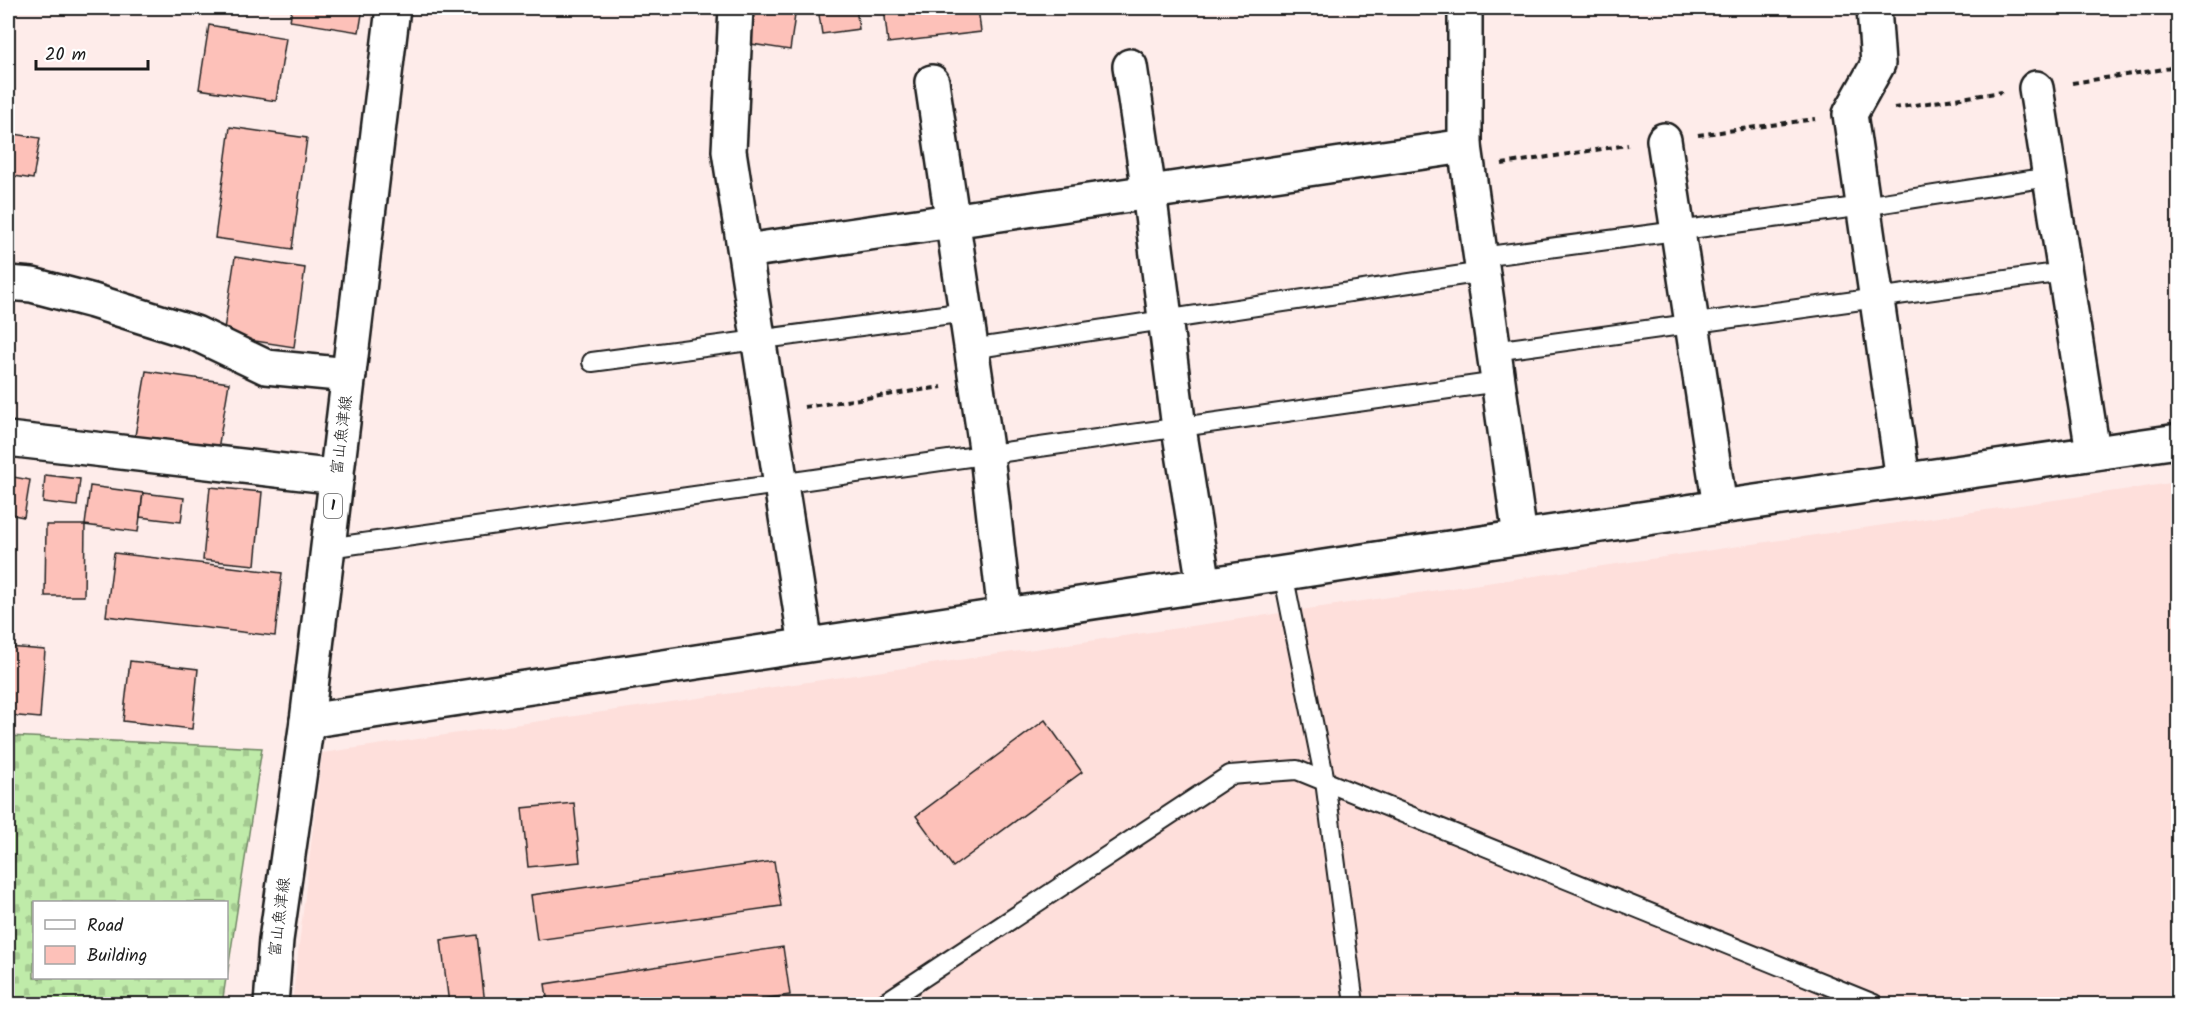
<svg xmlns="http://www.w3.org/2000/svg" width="2186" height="1012" font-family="Kalam,'Klee One',sans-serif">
<defs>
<pattern id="cemetery-stones" width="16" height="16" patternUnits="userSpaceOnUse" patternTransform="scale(1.5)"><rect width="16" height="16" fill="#bfeba9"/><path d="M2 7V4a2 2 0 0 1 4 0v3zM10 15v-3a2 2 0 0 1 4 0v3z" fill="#a4c991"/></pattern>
</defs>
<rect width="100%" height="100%" fill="#feecea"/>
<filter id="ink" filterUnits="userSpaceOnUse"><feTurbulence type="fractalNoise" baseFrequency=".0167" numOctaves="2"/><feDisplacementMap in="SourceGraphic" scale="12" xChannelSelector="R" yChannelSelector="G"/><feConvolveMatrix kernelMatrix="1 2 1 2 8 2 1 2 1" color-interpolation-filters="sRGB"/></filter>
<g filter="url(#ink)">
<polygon fill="#fedfdb" points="2178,482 2178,1004 292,1004 322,753"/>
<polygon fill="url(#cemetery-stones)" stroke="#6e8462" stroke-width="1.5" points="8,736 262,748 227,976 226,902 34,902 34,978 226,978 222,1004 8,1004"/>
<g fill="#fdc1b9" stroke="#1c1c1c" stroke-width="1.5">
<polygon points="292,8 363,8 359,32 290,21"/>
<polygon points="750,8 796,8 790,50 745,43"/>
<polygon points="818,8 856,8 859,29 822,34"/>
<polygon points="884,8 978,8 981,32 888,43"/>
<polygon points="209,25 286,38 276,101 199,89"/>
<polygon points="230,127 307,138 292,249 215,238"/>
<polygon points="8,133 40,138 33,179 8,175"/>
<polygon points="235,257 305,268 294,347 223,336"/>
<polygon points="146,371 229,383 218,449 135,436"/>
<polygon points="45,475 80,479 77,506 43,502"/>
<polygon points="8,476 30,480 24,517 8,514"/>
<polygon points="90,486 143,493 138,532 85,525"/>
<polygon points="210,487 262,492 255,565 203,560"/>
<polygon points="143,493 184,498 181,522 140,517"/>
<polygon points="46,525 85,525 84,596 45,596"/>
<polygon points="114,553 282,573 275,636 106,616"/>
<polygon points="8,647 45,650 40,718 8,715"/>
<polygon points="130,661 198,669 192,729 123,721"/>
<polygon points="1045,720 1082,772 953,867 916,816"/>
<polygon points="574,803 580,862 528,867 522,808"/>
<polygon points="774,861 781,906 537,940 531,895"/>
<polygon points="477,935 485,1004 449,1004 441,940"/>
<polygon points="783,947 790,995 727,1004 548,1004 545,984"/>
</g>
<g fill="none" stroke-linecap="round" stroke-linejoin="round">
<defs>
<g id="lane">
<polyline points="1481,257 1864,206 2049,177"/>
<polyline points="971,349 1483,272"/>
<polyline points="1494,351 2064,272"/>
<polyline points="592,362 966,312"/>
<polyline points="328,548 1498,382"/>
<polyline points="1283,573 1325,781 1354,1004"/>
<polyline points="883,1004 1230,775 1297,770 1874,1004"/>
</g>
<g id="street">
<polyline points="736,8 729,151 806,645"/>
<polyline points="1465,8 1465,146 1520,537"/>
<polyline points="1874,8 1878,64 1850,114 1903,480"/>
<polyline points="1130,66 1149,192 1179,428 1204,585"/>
<polyline points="932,82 987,455 1005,615"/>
<polyline points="2036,88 2093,452"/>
<polyline points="1664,140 1720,507"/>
<polyline points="746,251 1465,146"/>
<polyline points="8,283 32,285 93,301 195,333 266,367 349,375"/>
<polyline points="8,439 337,477"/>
</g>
<polyline id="secondary" points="307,721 1720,507 2178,441"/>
<polyline id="primary" points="271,1004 276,940 307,721 393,8"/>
</defs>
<use href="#lane" stroke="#1c1c1c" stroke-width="22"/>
<use href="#street" stroke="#1c1c1c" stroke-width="38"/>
<use href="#secondary" stroke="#1c1c1c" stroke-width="38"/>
<use href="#primary" stroke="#1c1c1c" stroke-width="38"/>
<g stroke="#1c1c1c" stroke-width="4" stroke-dasharray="6 4.5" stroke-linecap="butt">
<polyline points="2072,83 2178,67"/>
<polyline points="1894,108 2002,92"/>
<polyline points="1698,135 1815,119"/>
<polyline points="1502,164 1628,145"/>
<polyline points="804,407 942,387"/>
</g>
<use href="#lane" stroke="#fff" stroke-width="18"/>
<use href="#street" stroke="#fff" stroke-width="33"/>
<use href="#secondary" stroke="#fff" stroke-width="33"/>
<use href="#primary" stroke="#fff" stroke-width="33"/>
</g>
</g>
<g text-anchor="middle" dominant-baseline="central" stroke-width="6" stroke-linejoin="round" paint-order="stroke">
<rect fill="#fff" stroke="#606060" stroke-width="1.5" x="324" y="494" width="18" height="24" rx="4.5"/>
<g font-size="15" font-weight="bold" fill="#1c1c1c">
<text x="333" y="506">1</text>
</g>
<g font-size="16" fill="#1c1c1c" stroke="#fff">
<text transform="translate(342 435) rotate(-83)">富山魚津線</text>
<text transform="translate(280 917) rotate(-83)">富山魚津線</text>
</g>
</g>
<rect width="2186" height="1012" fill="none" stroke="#fff" stroke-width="30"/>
<rect x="15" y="15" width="2156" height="982" fill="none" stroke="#1c1c1c" stroke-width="2" filter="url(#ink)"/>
<rect x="33" y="901" width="195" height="78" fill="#ffffff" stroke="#a4a4a4" stroke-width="1.5"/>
<rect x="45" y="920" width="30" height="9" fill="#ffffff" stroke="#a4a4a4" stroke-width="1.5"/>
<text x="87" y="931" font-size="18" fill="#1c1c1c">Road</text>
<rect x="45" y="946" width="30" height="18" fill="#fdc1b9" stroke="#a4a4a4" stroke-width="1.5"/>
<text x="87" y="961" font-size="18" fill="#1c1c1c">Building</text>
<path d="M36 60v9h112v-9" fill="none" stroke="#1c1c1c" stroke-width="3"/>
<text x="45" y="60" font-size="18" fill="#1c1c1c" stroke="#ffffff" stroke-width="4.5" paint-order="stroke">20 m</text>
</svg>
